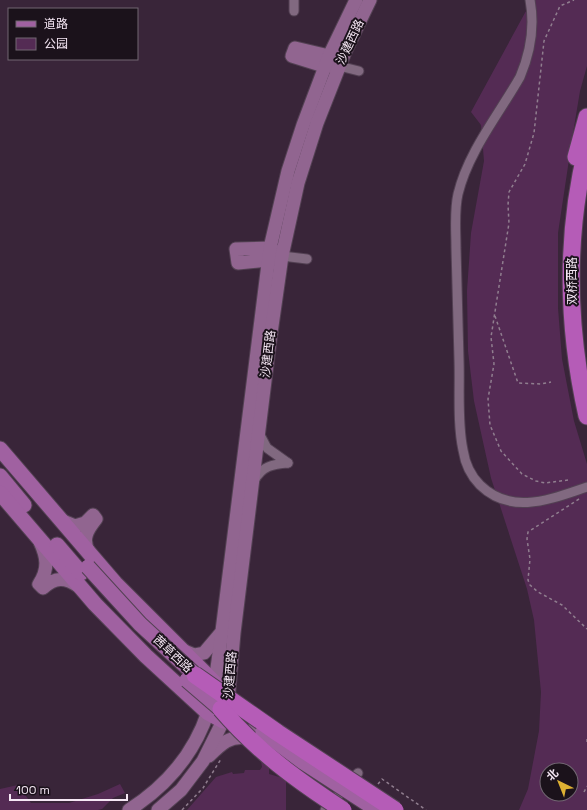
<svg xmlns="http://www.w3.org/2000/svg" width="587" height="810" font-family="'Space Grotesk','Noto Sans SC',sans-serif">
<rect width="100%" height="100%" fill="#392539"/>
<g fill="#542b54" fill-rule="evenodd">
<path d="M532,0H587V66L580,91L573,133L558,233V308L562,359L574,421L587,464V810H519L528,789L539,731L541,692L534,620L527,589L491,478L474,401L468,351L467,291L471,233L484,161L481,125L471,112ZM547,770H571V794H547Z"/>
<polygon points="261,761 269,767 269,774 286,779 286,810 187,810 216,777 232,772 233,774 244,773 245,770 260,770 262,767"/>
<polygon points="120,784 125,793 113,798 102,809 98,810 0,810 0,789 18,785 31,803 69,803 98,794"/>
</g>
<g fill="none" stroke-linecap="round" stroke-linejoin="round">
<defs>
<g id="street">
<path d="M530,0C535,27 531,51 520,77C499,114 468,152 458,194C454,211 456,230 456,248C457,285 458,322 459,360C460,388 457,422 463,450C465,463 471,476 480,485C512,516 551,499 587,487"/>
<polyline points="294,11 294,0"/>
<polyline points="339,66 359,71"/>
<polyline points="282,256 307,259"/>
<polyline points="259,433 267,448 288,463"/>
<path d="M254,481C262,466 273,464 288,463"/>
<polyline points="325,810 358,773"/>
</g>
<g id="secondary">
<polygon points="295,48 329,56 339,66 324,66 292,56"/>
<polygon points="270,248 282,256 268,260 238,263 236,249"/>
<path d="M63,521L75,526L85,523L93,515L96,519C88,529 81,539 89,552"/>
<path d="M40,542C47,557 49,569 39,584L43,588C55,577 65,577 78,586"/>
<polyline points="182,650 194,655 204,653 220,634"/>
<path d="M209,756C221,744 230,735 247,738L257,724"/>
<path d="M129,810C165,787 194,754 208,712C216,686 218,658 222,631L270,248L288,171L303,125L329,56L356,0"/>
<polyline points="158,810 181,790 203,761 223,721 228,701 234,633 270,340 282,256 298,183 317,123 345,52 370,0"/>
</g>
<g id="primary">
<polyline points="0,449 115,583 219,687"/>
<polyline points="0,476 24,505"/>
<polyline points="0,493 95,604 146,656 208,713 223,721"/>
<polyline points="57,545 81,573"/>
</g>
<g id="highway">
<path d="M587,147C565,236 567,327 587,416"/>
<polyline points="576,157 587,117"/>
</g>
</defs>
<use href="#street" stroke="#534153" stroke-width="11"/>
<use href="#secondary" stroke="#534153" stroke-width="15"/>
<use href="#primary" stroke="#534153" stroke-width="17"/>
<use href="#highway" stroke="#534153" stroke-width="19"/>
<g stroke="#907e8f" stroke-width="1.5" stroke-dasharray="3 3" stroke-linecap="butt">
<polyline points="495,316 518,383 541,384 551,382"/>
<polyline points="568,480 545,483 536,481 522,474 501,451 490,425 488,399 494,364 491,337 509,223 508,205 509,192 525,164 534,133 544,41 560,6 574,0"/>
<polyline points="579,499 528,532 527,539 530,559 528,580 530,585 538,592 562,605 587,629"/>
<polyline points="587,739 587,745"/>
<polyline points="378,784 382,779 426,810"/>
<polyline points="584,792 587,786"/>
<polyline points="182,810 203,788 221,759"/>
</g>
<use href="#street" stroke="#816980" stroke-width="9"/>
<use href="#secondary" stroke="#916590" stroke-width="13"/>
<use href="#primary" stroke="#a061a1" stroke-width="15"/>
<use href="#highway" stroke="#b55cb7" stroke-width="17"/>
<defs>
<g id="primary-bridge">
<polyline points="88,567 140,624 204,683"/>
<polyline points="187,680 230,717"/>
<polyline points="263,732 303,762 377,810"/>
</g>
<g id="highway-bridge">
<polyline points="195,675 278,733 395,810"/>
<path d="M221,709C257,751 297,780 343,810"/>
</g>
</defs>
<use href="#primary-bridge" stroke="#534153" stroke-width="17" stroke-linecap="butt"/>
<use href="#highway-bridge" stroke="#534153" stroke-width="19" stroke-linecap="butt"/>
<use href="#primary-bridge" stroke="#a061a1" stroke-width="15"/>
<use href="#highway-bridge" stroke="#b55cb7" stroke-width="17"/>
</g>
<g text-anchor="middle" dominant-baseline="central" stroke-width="4" stroke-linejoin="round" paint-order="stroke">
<g font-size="12" fill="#f5e7f4" stroke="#1b121b">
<text transform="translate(350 42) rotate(-65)">沙建西路</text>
<text transform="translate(572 281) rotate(-90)">双桥西路</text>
<text transform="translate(268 354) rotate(-83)">沙建西路</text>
<text transform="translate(173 654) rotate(43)">茜草西路</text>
<text transform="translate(230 675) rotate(-85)">沙建西路</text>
</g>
</g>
<rect x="8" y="8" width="130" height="52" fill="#1b121b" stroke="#726772"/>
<rect x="16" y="21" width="20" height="6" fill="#a061a1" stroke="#726772"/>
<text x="44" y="28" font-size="12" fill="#f5e7f4">道路</text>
<rect x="16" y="38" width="20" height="12" fill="#542b54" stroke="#726772"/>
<text x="44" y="48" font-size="12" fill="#f5e7f4">公园</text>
<g transform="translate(559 782) rotate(317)"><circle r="19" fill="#1b121b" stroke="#726772"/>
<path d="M0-3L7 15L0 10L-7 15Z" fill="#deb133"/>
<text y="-6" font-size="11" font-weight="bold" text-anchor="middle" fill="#f5e7f4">北</text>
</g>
<path d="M10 794v6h117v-6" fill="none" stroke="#f5e7f4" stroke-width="2"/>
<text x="16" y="794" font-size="12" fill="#f5e7f4" stroke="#1b121b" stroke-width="3" paint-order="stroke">100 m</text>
</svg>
